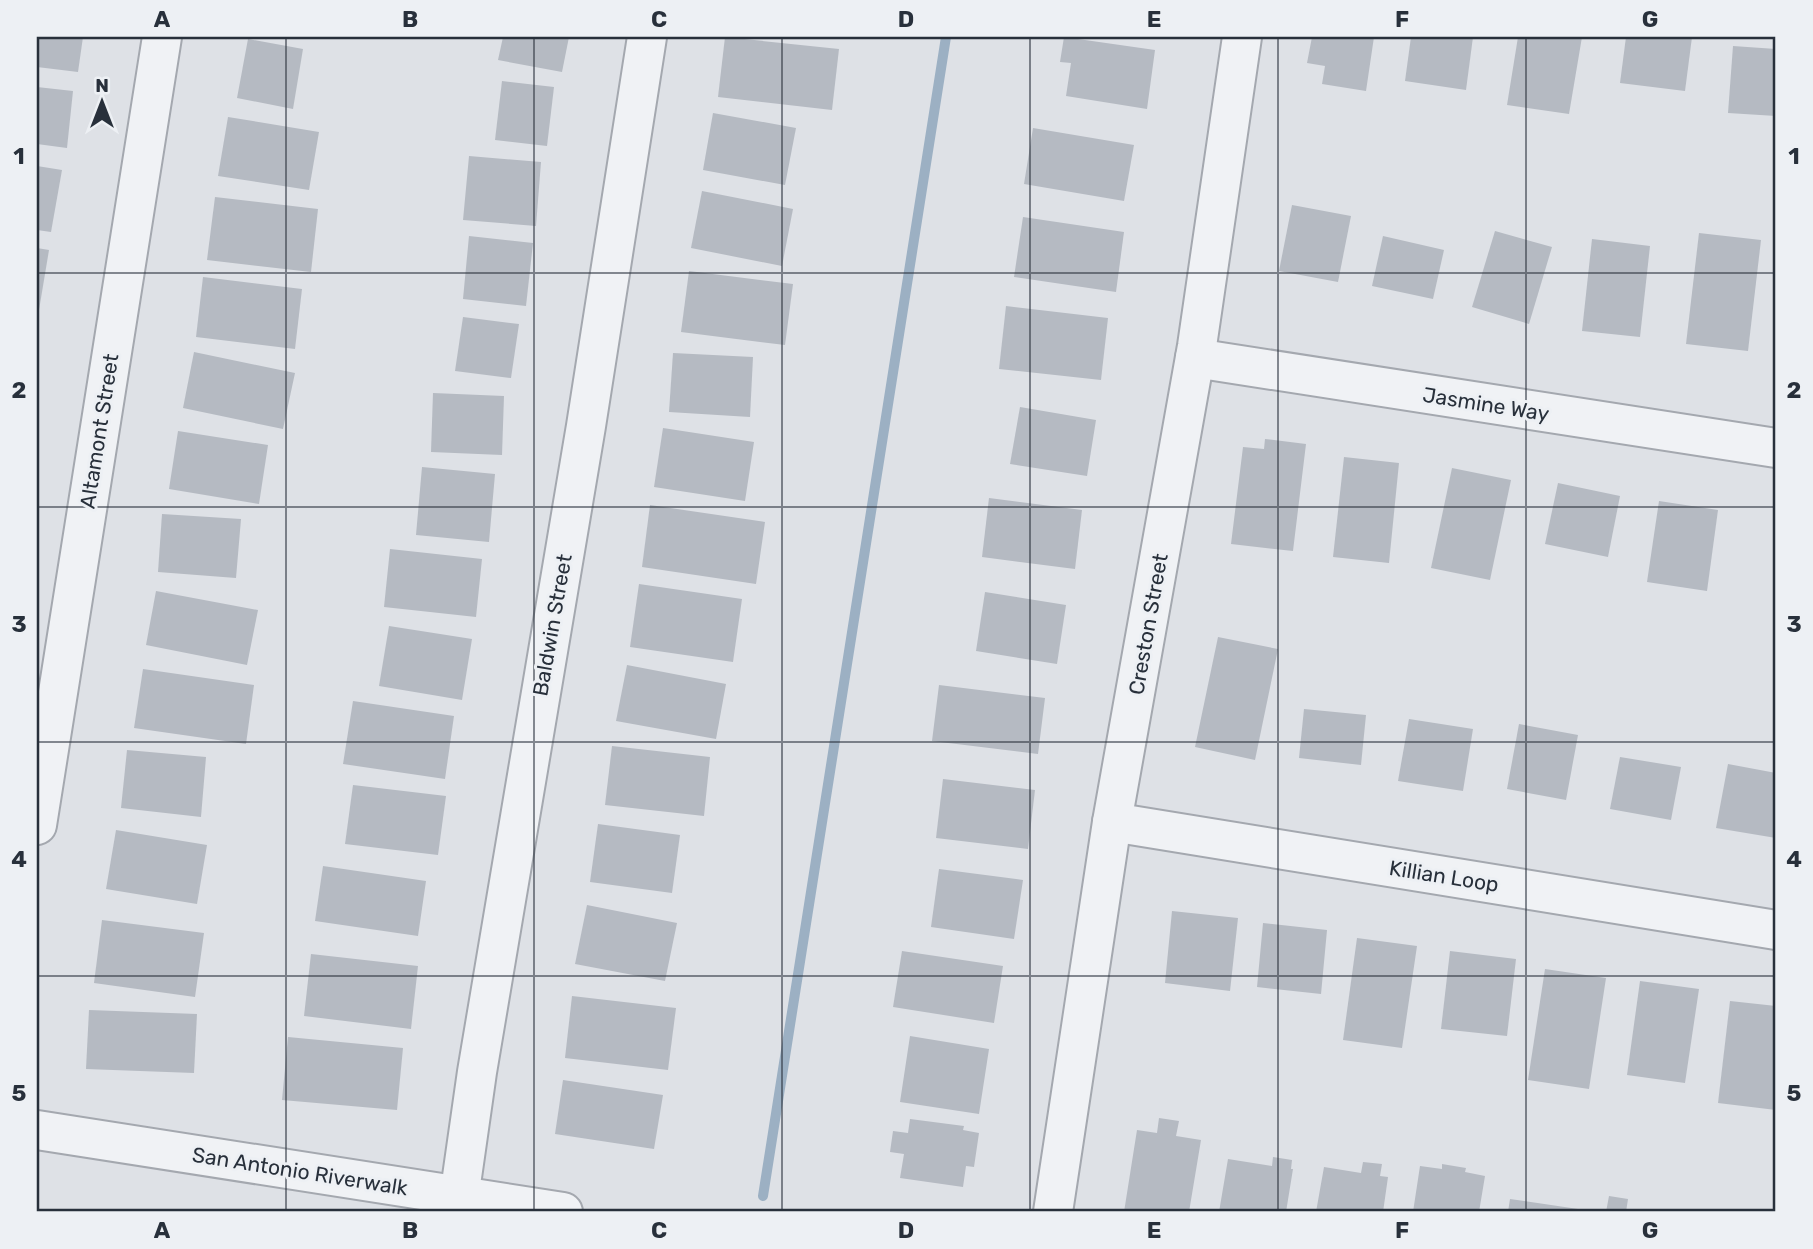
<svg xmlns="http://www.w3.org/2000/svg" width="1813" height="1249" font-family="Rubik,sans-serif">
<rect width="100%" height="100%" fill="#dee1e6"/>
<g fill="none" stroke-linecap="round" stroke-linejoin="round">
<polyline stroke="#9cb0c3" stroke-width="10" points="763,1196 946,37"/>
</g>
<g fill="#b5bac2">
<polygon points="37,37 83,37 78,72 37,67"/>
<polygon points="503,37 569,37 562,72 498,60"/>
<polygon points="725,37 839,49 832,110 718,97"/>
<polygon points="1064,37 1155,50 1147,109 1066,96 1071,63 1060,62"/>
<polygon points="1312,37 1374,37 1366,91 1322,84 1325,66 1307,63"/>
<polygon points="1411,37 1473,37 1466,90 1405,81"/>
<polygon points="1518,37 1582,37 1569,114 1507,105"/>
<polygon points="1626,37 1692,37 1685,91 1620,83"/>
<polygon points="248,39 303,49 293,109 237,98"/>
<polygon points="1733,46 1776,49 1776,116 1728,113"/>
<polygon points="502,81 554,87 547,146 495,140"/>
<polygon points="37,87 73,91 67,148 37,144"/>
<polygon points="713,113 796,128 785,185 703,170"/>
<polygon points="228,117 319,132 309,190 218,176"/>
<polygon points="1033,128 1134,145 1124,201 1024,184"/>
<polygon points="469,156 541,162 536,226 463,220"/>
<polygon points="37,166 62,170 51,232 37,230"/>
<polygon points="702,191 793,209 782,266 691,248"/>
<polygon points="215,197 318,209 311,272 207,260"/>
<polygon points="1292,205 1351,216 1338,282 1279,271"/>
<polygon points="1023,217 1124,232 1116,292 1014,277"/>
<polygon points="1495,231 1552,247 1529,324 1472,307"/>
<polygon points="1699,233 1761,240 1748,351 1686,344"/>
<polygon points="469,236 533,243 526,306 463,299"/>
<polygon points="1383,236 1444,250 1433,299 1372,286"/>
<polygon points="1592,239 1650,246 1640,337 1582,331"/>
<polygon points="37,248 49,250 39,310 37,310"/>
<polygon points="689,271 793,284 785,345 681,332"/>
<polygon points="203,277 302,289 295,349 196,337"/>
<polygon points="1006,306 1108,318 1101,380 999,369"/>
<polygon points="463,317 519,324 511,378 455,371"/>
<polygon points="194,352 295,373 283,429 183,408"/>
<polygon points="673,353 753,357 750,417 669,412"/>
<polygon points="433,393 504,396 502,455 431,452"/>
<polygon points="1020,407 1096,420 1087,476 1010,464"/>
<polygon points="663,428 754,442 745,501 654,487"/>
<polygon points="178,431 268,445 259,504 169,489"/>
<polygon points="1265,439 1306,444 1293,551 1231,544 1243,447 1264,449"/>
<polygon points="1344,457 1399,463 1389,563 1333,557"/>
<polygon points="422,467 495,474 489,542 416,535"/>
<polygon points="1452,468 1511,480 1490,580 1431,568"/>
<polygon points="1558,483 1620,496 1608,557 1545,544"/>
<polygon points="989,498 1082,510 1075,569 982,557"/>
<polygon points="1659,501 1718,510 1707,591 1647,582"/>
<polygon points="650,505 765,522 756,584 642,567"/>
<polygon points="162,514 241,519 236,578 158,572"/>
<polygon points="390,549 482,559 476,617 384,607"/>
<polygon points="639,584 742,599 733,662 630,647"/>
<polygon points="156,591 258,610 247,665 146,645"/>
<polygon points="985,592 1066,605 1057,664 976,651"/>
<polygon points="389,626 472,639 462,700 379,686"/>
<polygon points="1218,637 1278,649 1255,760 1195,747"/>
<polygon points="627,665 726,684 716,739 616,721"/>
<polygon points="143,669 254,685 246,744 134,728"/>
<polygon points="939,685 1045,698 1038,754 932,741"/>
<polygon points="353,701 454,716 445,779 343,764"/>
<polygon points="1304,709 1366,715 1361,765 1299,758"/>
<polygon points="1409,719 1473,729 1463,791 1398,781"/>
<polygon points="1519,724 1578,735 1566,800 1507,789"/>
<polygon points="612,746 710,757 704,816 605,805"/>
<polygon points="127,750 206,757 201,817 121,808"/>
<polygon points="1620,757 1681,767 1671,820 1610,809"/>
<polygon points="1728,764 1776,773 1776,838 1716,828"/>
<polygon points="943,779 1035,790 1028,849 936,838"/>
<polygon points="353,785 446,796 438,855 345,844"/>
<polygon points="598,824 680,835 672,893 590,882"/>
<polygon points="116,830 207,845 197,904 106,889"/>
<polygon points="323,866 426,881 418,936 315,921"/>
<polygon points="939,869 1023,880 1014,939 931,927"/>
<polygon points="587,905 677,923 665,981 575,964"/>
<polygon points="1172,911 1238,918 1230,991 1165,983"/>
<polygon points="102,920 204,933 195,997 94,983"/>
<polygon points="1263,923 1327,930 1321,994 1257,987"/>
<polygon points="1357,938 1417,946 1402,1048 1343,1040"/>
<polygon points="902,951 1003,966 994,1023 893,1007"/>
<polygon points="1450,951 1516,959 1507,1036 1441,1029"/>
<polygon points="311,954 418,966 411,1029 304,1016"/>
<polygon points="1545,969 1606,978 1589,1089 1528,1080"/>
<polygon points="1640,981 1699,989 1685,1083 1627,1075"/>
<polygon points="572,996 676,1008 668,1070 565,1058"/>
<polygon points="1730,1001 1776,1006 1776,1110 1718,1103"/>
<polygon points="89,1010 197,1014 194,1073 86,1069"/>
<polygon points="910,1036 989,1049 979,1114 900,1102"/>
<polygon points="288,1037 403,1048 397,1110 282,1100"/>
<polygon points="563,1080 663,1095 654,1149 555,1134"/>
<polygon points="1159,1118 1179,1121 1176,1136 1201,1140 1189,1212 1124,1212 1137,1130 1157,1133"/>
<polygon points="910,1119 964,1126 963,1130 979,1133 974,1167 966,1166 963,1187 900,1178 904,1154 890,1152 893,1131 908,1133"/>
<polygon points="1273,1157 1292,1160 1291,1169 1293,1169 1286,1212 1219,1212 1228,1159 1272,1166"/>
<polygon points="1363,1162 1382,1164 1380,1176 1388,1177 1383,1212 1316,1212 1324,1167 1361,1173"/>
<polygon points="1442,1164 1466,1168 1465,1172 1485,1176 1479,1212 1413,1212 1420,1166 1442,1169"/>
<polygon points="1609,1196 1628,1199 1626,1212 1606,1212"/>
<polygon points="1510,1199 1578,1209 1578,1212 1508,1212"/>
</g>
<g fill="none" stroke-linecap="round" stroke-linejoin="round">
<defs>
<g id="minor">
<polyline points="1195,358 1776,448"/>
<polyline points="1112,822 1776,930"/>
<polyline points="37,825 162,37"/>
<polyline points="37,1130 563,1212"/>
<polyline points="457,1212 477,1072 586,426 647,37"/>
<polyline points="1053,1212 1112,822 1197,346 1242,37"/>
</g>
</defs>
<use href="#minor" stroke="#a4a8af" stroke-width="42"/>
<use href="#minor" stroke="#f0f2f5" stroke-width="38"/>
</g>
<path fill="none" stroke="#28303b" stroke-width="2" stroke-opacity="0.55" d="M286,37V1212M534,37V1212M782,37V1212M1030,37V1212M1278,37V1212M1526,37V1212M37,273H1776M37,507H1776M37,742H1776M37,976H1776"/>
<g text-anchor="middle" dominant-baseline="central" stroke-width="6" stroke-linejoin="round" paint-order="stroke">
<g font-size="21" fill="#28303b" stroke="#edf0f4">
<text transform="translate(1486 404) rotate(9)">Jasmine Way</text>
<text transform="translate(99 431) rotate(-81)">Altamont Street</text>
<text transform="translate(1148 624) rotate(-80)">Creston Street</text>
<text transform="translate(552 625) rotate(-80)">Baldwin Street</text>
<text transform="translate(1444 876) rotate(9)">Killian Loop</text>
<text transform="translate(300 1171) rotate(9)">San Antonio Riverwalk</text>
</g>
</g>
<rect width="1813" height="1249" fill="none" stroke="#edf0f4" stroke-width="77"/>
<g transform="translate(102 102)" stroke="#edf0f4" stroke-width="5" paint-order="stroke">
<path d="M0-5L12 26L0 18L-12 26Z" fill="#28303b"/>
<text y="-10" font-size="19" font-weight="bold" text-anchor="middle" fill="#28303b">N</text>
</g>
<rect x="38" y="38" width="1736" height="1172" fill="none" stroke="#28303b" stroke-width="2.5"/>
<g font-size="23" text-anchor="middle" font-weight="bold" fill="#28303b">
<text x="162" y="27">A</text>
<text x="410" y="27">B</text>
<text x="659" y="27">C</text>
<text x="906" y="27">D</text>
<text x="1154" y="27">E</text>
<text x="1402" y="27">F</text>
<text x="1650" y="27">G</text>
<text x="19" y="164">1</text>
<text x="1794" y="164">1</text>
<text x="19" y="398">2</text>
<text x="1794" y="398">2</text>
<text x="19" y="632">3</text>
<text x="1794" y="632">3</text>
<text x="19" y="867">4</text>
<text x="1794" y="867">4</text>
<text x="19" y="1101">5</text>
<text x="1794" y="1101">5</text>
<text x="162" y="1238">A</text>
<text x="410" y="1238">B</text>
<text x="659" y="1238">C</text>
<text x="906" y="1238">D</text>
<text x="1154" y="1238">E</text>
<text x="1402" y="1238">F</text>
<text x="1650" y="1238">G</text>
</g>
</svg>
